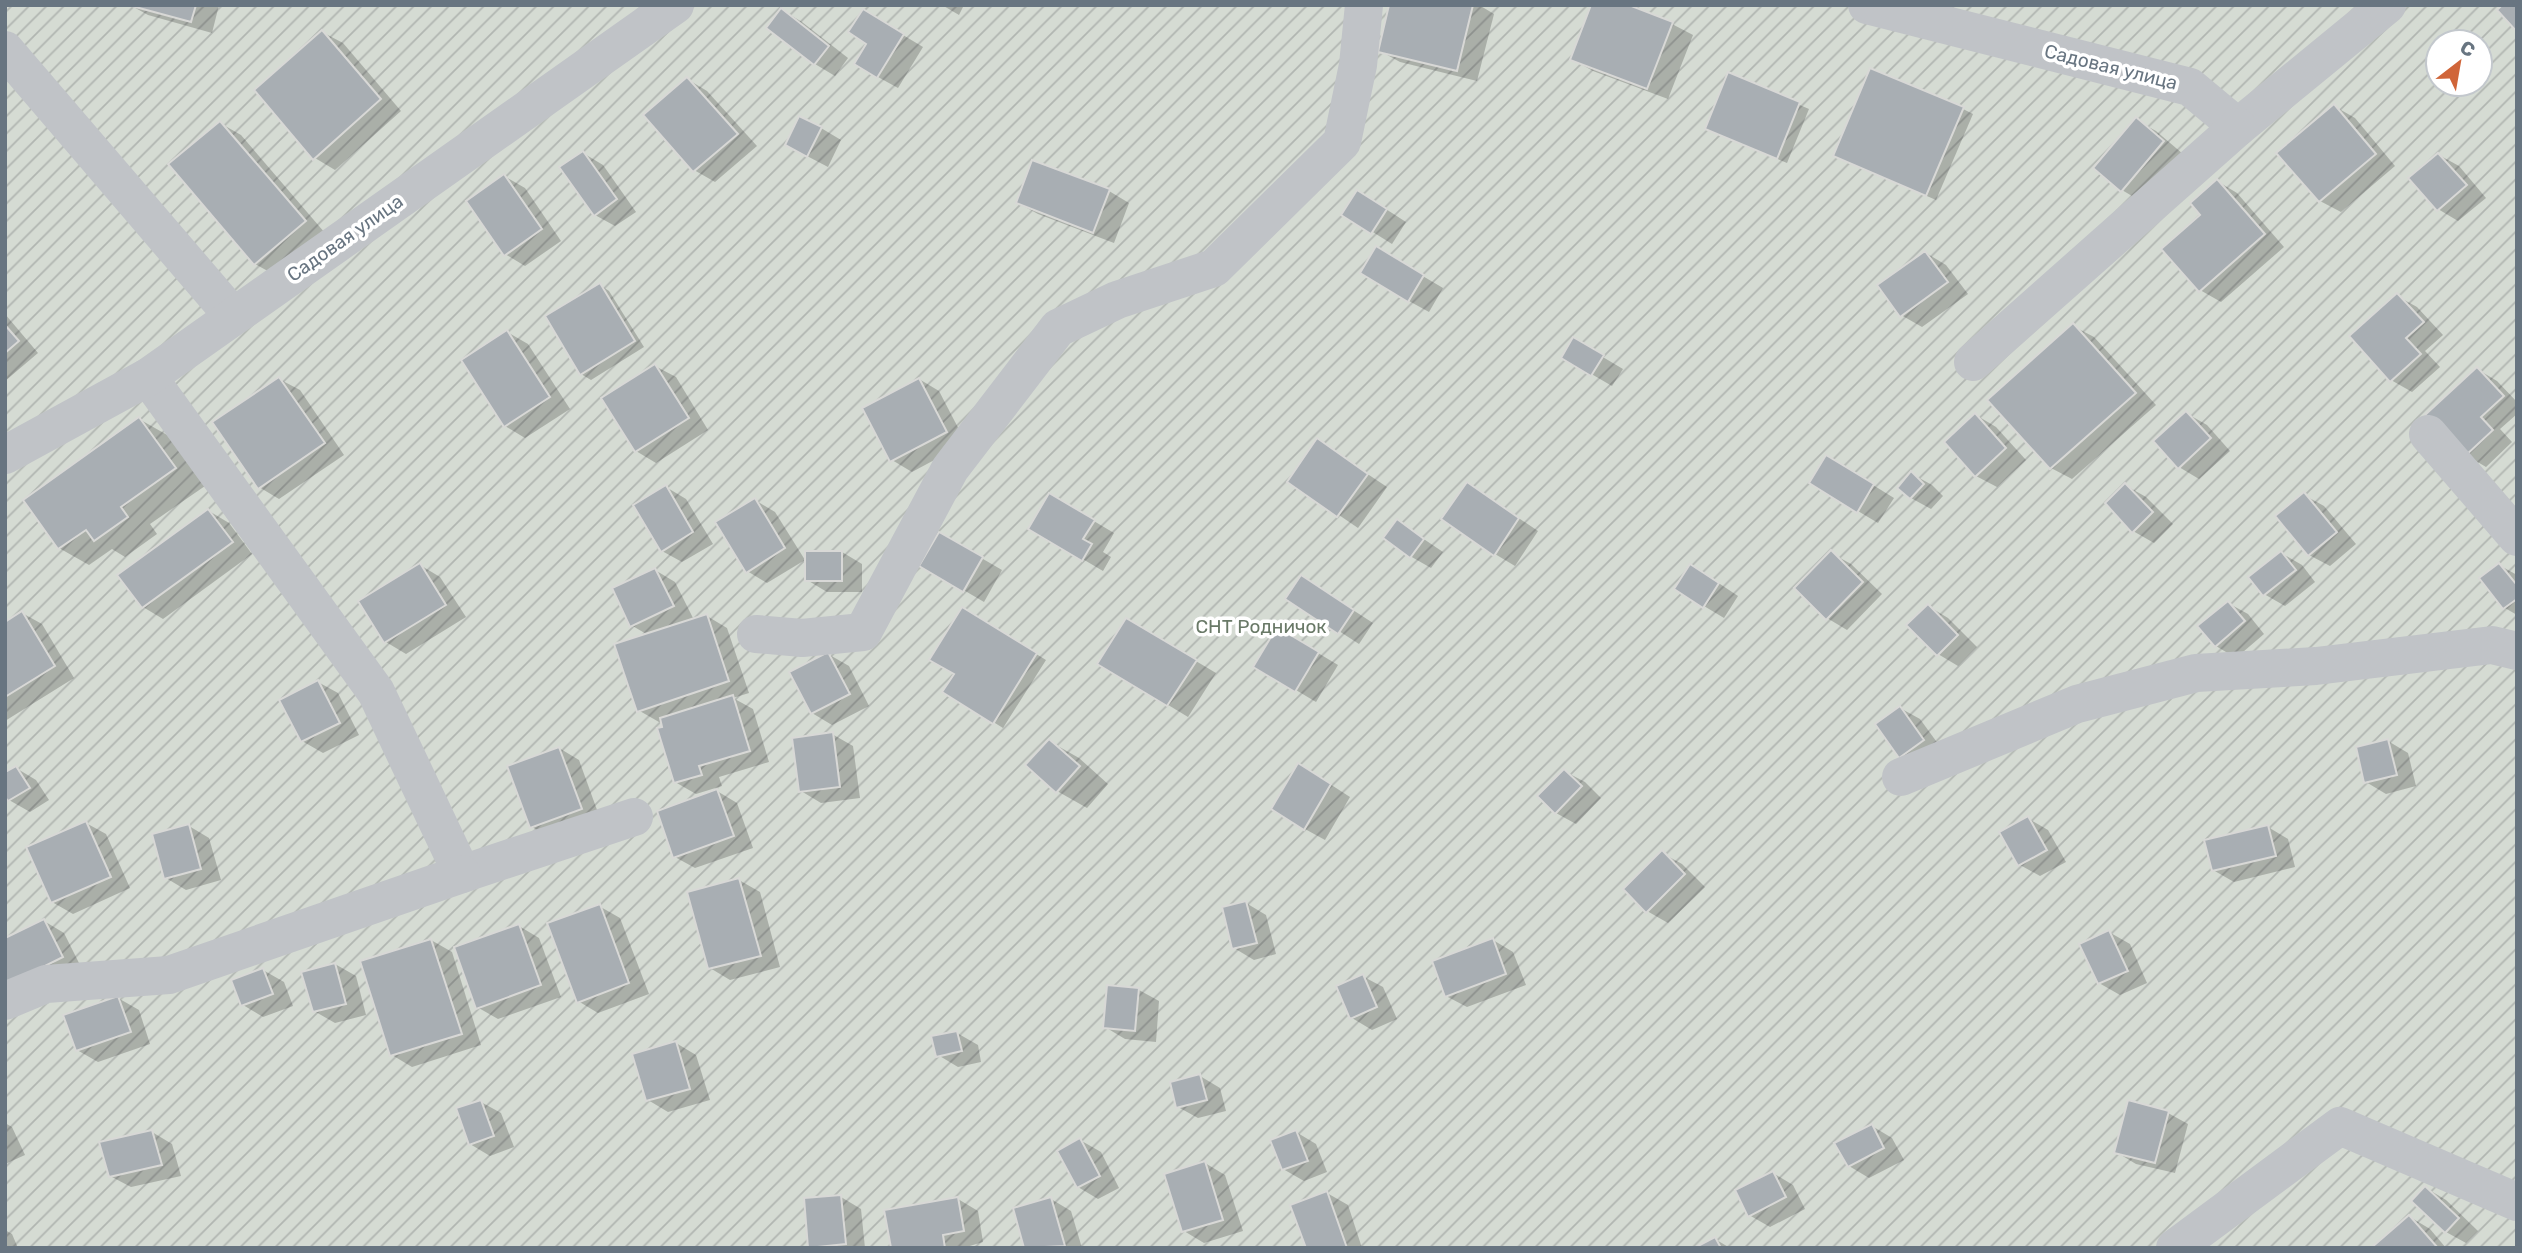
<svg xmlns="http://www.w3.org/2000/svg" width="2522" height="1253" font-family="Rubik,sans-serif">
<defs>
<pattern id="garden-furrows" width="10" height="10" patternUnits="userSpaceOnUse" patternTransform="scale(1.75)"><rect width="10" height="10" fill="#d5dbd3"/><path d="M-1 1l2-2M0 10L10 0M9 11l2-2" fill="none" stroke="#b1b6b1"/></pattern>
</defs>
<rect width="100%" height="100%" fill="#f6f6f3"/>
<path fill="url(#garden-furrows)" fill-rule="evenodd" d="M5,5H2517V1248H5ZM2438,42H2480V84H2438Z"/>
<g fill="#0003">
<polygon points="130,5 219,5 212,33 148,15"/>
<polygon points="942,5 964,5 959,15"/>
<polygon points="1391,5 1479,5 1494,14 1477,81 1400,62 1380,51"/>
<polygon points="1624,5 1672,24 1693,35 1668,99 1593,71 1572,59"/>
<polygon points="782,10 802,22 848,58 835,76 815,64"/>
<polygon points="883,23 923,47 898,88 878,77"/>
<polygon points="322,32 343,43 401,111 335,170 315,158"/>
<polygon points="1729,74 1809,109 1787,163 1717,133"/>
<polygon points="687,79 707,91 757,146 715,182 694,170"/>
<polygon points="2334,106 2355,118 2395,166 2341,212 2320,201"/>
<polygon points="1963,109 1973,114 1936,200 1835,156"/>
<polygon points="2136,120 2156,131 2183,154 2142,202 2122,190"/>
<polygon points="220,123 241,135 325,233 275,275 255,264"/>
<polygon points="821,128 841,140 828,167 807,156"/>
<polygon points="583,153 603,165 636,212 615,226 595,215"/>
<polygon points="2439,155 2459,166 2486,198 2458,221 2438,209"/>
<polygon points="504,176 525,188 561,241 525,266 505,254"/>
<polygon points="2217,181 2237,193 2284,247 2221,302 2200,290 2202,215"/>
<polygon points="1109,191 1129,203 1114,243 1038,214 1018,203"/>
<polygon points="1378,204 1406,222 1392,244 1344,214"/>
<polygon points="1377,249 1443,288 1429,312 1409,301"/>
<polygon points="1926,253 1946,265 1968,294 1922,327 1901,315"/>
<polygon points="600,285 609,291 644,347 591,380 581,374"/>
<polygon points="2397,296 2417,307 2443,335 2425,351 2440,367 2412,392 2391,380"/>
<polygon points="5,314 38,353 5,381"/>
<polygon points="2073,326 2094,337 2156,405 2072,479 2051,468"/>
<polygon points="507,332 528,344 570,409 525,438 505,426"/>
<polygon points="1574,340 1623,369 1612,386 1564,358"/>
<polygon points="655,366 676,377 708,430 656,463 636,451"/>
<polygon points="2477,369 2497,381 2517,402 2517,414 2500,429 2512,442 2486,467 2466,455"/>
<polygon points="279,379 300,390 344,455 279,499 259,487"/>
<polygon points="919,379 939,391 966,443 912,472 892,460"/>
<polygon points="2186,413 2207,425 2230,451 2199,479 2179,467"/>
<polygon points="1976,415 1996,427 2026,460 1997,487 1976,476 1947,442"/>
<polygon points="139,419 169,436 205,486 150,524 157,534 125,557 112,549 89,565 59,548"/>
<polygon points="1318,441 1387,487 1358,528 1289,481"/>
<polygon points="1847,469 1894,498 1878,523 1811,483"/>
<polygon points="1912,474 1932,485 1943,496 1931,509 1911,498"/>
<polygon points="1468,484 1538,531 1515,566 1495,554"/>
<polygon points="2125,485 2146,497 2173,524 2154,543 2133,531"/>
<polygon points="666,487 686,499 713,544 682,562 662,551"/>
<polygon points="1050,495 1114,533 1103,552 1111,557 1103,571 1030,528"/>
<polygon points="2304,495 2324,506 2356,544 2330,566 2309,555"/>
<polygon points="755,500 775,512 805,560 767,583 747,571"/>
<polygon points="209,511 229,523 252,554 163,619 143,607"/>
<polygon points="1397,521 1443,552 1431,568 1410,556"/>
<polygon points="940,534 1002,570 984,602 921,565"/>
<polygon points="842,552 862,564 862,592 827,592 807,580"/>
<polygon points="1831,553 1851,564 1882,594 1847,630 1827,618"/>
<polygon points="2281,553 2302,565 2315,582 2285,606 2264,594"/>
<polygon points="420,565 440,577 466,617 406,654 386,642 361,602"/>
<polygon points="2499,565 2517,575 2517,615 2505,608 2482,578"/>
<polygon points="655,570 675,582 694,620 707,616 727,628 749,693 733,698 753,709 769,762 719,777 722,786 696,794 675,782 662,721 659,722 638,710 648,635 631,625"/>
<polygon points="1302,577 1373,623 1359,644 1288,598"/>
<polygon points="1711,578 1738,596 1724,618 1704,606"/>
<polygon points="2228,603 2248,614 2264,634 2236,658 2216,646"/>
<polygon points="1928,606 1948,618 1977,647 1958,666 1938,654"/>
<polygon points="963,609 1046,660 1003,728 945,692 956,674"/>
<polygon points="22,613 42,624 74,678 5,721 5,624"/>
<polygon points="1127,620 1216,673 1188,717 1099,663"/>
<polygon points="1278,629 1338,665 1316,702 1256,666"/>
<polygon points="828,654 849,666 869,706 832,725 812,713"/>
<polygon points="318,682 338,693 359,735 323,753 302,741"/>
<polygon points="1900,708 1920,719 1944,752 1900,756"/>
<polygon points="832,734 853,746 860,798 821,803 801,791"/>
<polygon points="1049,741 1079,758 1108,784 1087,808 1057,791"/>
<polygon points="2388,741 2408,753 2416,786 2386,794 2366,782"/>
<polygon points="559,748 579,760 601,821 552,839 532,827"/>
<polygon points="16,768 36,780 49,800 30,812 9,800"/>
<polygon points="1564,771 1585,782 1601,798 1576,824 1556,813"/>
<polygon points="1319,777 1350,797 1325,840 1305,829"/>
<polygon points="717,791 737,803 753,848 695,868 675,857"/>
<polygon points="2027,818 2048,830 2066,862 2040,876 2020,865"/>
<polygon points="86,823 106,834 130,888 73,914 52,902"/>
<polygon points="189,826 209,838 221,880 186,890 166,878"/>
<polygon points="2268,827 2288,839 2295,867 2234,882 2213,870"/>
<polygon points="1662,853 1682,864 1705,887 1668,923 1647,911"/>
<polygon points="739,880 760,892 780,967 730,980 710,968"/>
<polygon points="1246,903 1266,915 1276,954 1254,960 1234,948"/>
<polygon points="599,906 620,918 649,994 598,1013 578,1001"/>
<polygon points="44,921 64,933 82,969 19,1001"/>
<polygon points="519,926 539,938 561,997 498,1019 477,1007"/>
<polygon points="2109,932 2130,944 2147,983 2120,995 2099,983"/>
<polygon points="431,940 452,952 481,1045 412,1067 392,1055"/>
<polygon points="1493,940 1513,952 1526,985 1467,1007 1446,996"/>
<polygon points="335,964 356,976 366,1015 335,1023 314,1011"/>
<polygon points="263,970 284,982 293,1006 263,1017 243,1005"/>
<polygon points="1362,976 1383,987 1397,1019 1372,1030 1352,1018"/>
<polygon points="1109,987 1139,990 1159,1001 1156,1042 1125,1039 1105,1027"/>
<polygon points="118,998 139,1010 150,1044 98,1062 77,1050"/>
<polygon points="957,1033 978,1045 981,1062 958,1067 938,1055"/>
<polygon points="676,1043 696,1055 710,1100 668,1112 648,1100"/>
<polygon points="1200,1076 1220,1088 1226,1111 1198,1118 1178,1107"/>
<polygon points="481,1102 501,1113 514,1147 490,1156 470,1144"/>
<polygon points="2168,1113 2188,1124 2175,1173 2136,1164 2116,1152"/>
<polygon points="5,1123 12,1127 25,1155 5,1164"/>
<polygon points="1872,1126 1892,1138 1904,1160 1869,1178 1849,1166"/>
<polygon points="152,1132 172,1144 181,1176 131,1187 110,1176"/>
<polygon points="1296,1132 1316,1144 1327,1172 1304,1181 1283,1169"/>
<polygon points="1080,1140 1101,1152 1119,1188 1098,1199 1078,1187"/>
<polygon points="1205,1163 1225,1175 1243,1231 1204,1243 1184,1231"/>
<polygon points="1773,1173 1793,1185 1805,1209 1770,1227 1749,1215"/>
<polygon points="2426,1188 2446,1200 2478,1231 2466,1243 2446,1232"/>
<polygon points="1327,1193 1348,1205 1362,1248 1308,1248"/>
<polygon points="841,1197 861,1209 865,1248 810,1246"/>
<polygon points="958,1199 978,1211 983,1242 963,1248 893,1248"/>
<polygon points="1051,1199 1071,1211 1082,1248 1026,1248"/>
<polygon points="2410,1217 2430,1229 2446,1248 2374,1248"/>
<polygon points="5,1230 12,1234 18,1248 5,1248"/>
<polygon points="1715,1239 1730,1248 1698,1248"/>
</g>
<g fill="#a8aeb3" stroke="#d8d8d6" stroke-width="2">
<polygon points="128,5 196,5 191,22"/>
<polygon points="1389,5 1473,5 1457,71 1378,52"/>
<polygon points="1591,5 1629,5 1673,22 1647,89 1570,60"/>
<polygon points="2502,5 2517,5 2517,32 2497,10"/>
<polygon points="781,8 829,46 814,65 766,28"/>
<polygon points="863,9 904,34 877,78 854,64 866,44 848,32"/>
<polygon points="322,30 381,99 313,160 254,90"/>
<polygon points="1870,68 1964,107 1926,196 1833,156"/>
<polygon points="1728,72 1800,102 1777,159 1705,129"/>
<polygon points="687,77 738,134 693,172 643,115"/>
<polygon points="2334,104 2376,154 2319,202 2276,153"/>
<polygon points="799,116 822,127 807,157 785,145"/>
<polygon points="2136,117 2164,141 2121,192 2093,168"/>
<polygon points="220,121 306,221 254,265 168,164"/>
<polygon points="583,151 617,199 594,216 559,167"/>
<polygon points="2438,153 2467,185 2437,211 2408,178"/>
<polygon points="1032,160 1110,189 1093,233 1016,203"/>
<polygon points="504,174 542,229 504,256 466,201"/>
<polygon points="2217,179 2265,234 2199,292 2161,249 2200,215 2190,203"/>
<polygon points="1357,190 1387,209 1371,234 1341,215"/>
<polygon points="1376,246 1424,275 1408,302 1360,273"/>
<polygon points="1925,251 1948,282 1900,317 1877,285"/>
<polygon points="600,283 635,341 580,375 545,316"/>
<polygon points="2397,293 2424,322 2406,338 2421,354 2390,382 2349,336"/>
<polygon points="2073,323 2136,393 2050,469 1987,400"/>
<polygon points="5,325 19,341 5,353"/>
<polygon points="507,330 550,397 504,427 461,360"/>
<polygon points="1573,337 1604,355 1591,376 1561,358"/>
<polygon points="655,364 689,418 635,452 601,398"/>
<polygon points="2477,367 2504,396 2481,417 2493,430 2464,457 2425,415"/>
<polygon points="279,377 325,443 258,489 212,422"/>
<polygon points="919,378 947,432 890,462 862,408"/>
<polygon points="2186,411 2211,438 2178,469 2153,441"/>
<polygon points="1975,413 2006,448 1975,477 1944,442"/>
<polygon points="139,417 176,468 121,507 128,517 94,541 86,530 58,549 23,500"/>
<polygon points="1317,438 1368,474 1337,517 1287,482"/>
<polygon points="1826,455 1874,484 1857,513 1809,483"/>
<polygon points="1911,471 1924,484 1910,499 1897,488"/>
<polygon points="1467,482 1519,518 1494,556 1441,519"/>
<polygon points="2125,483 2153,512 2132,533 2105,503"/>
<polygon points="666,485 693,532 661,552 633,505"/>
<polygon points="2304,492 2337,532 2308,556 2275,516"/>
<polygon points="1049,493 1095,520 1083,539 1092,544 1082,561 1028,529"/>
<polygon points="755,498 785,548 746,573 715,522"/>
<polygon points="208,509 233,542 142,608 117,575"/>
<polygon points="1397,519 1424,539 1410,558 1383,538"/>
<polygon points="939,532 983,557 963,592 919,566"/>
<polygon points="1831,550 1863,582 1826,620 1794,588"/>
<rect x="805" y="551" width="37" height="30"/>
<polygon points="2281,551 2296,570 2263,596 2248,577"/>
<polygon points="420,563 446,605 384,643 358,601"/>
<polygon points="2499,563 2517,585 2517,599 2503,609 2479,578"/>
<polygon points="1690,564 1719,583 1703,608 1674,589"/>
<polygon points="655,568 674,606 630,627 612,588"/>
<polygon points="1301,575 1354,610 1338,634 1285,599"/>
<polygon points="2228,601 2245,621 2215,647 2197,626"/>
<polygon points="1928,604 1958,635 1937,656 1906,625"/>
<polygon points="962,607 1037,653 993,724 942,692 954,674 929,660"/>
<polygon points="22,611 55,666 5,697 5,622"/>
<polygon points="707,614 729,681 637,712 614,644"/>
<polygon points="1126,618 1197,660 1167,706 1097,664"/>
<polygon points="1277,627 1319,652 1295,692 1253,667"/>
<polygon points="828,652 850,694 811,714 789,672"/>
<polygon points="318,680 340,723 301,742 279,700"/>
<polygon points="733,695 750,751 699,766 702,775 674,783 657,728 662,727 660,718"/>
<polygon points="1900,706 1924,740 1899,758 1875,724"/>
<polygon points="833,732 840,787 799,792 792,738"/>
<polygon points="1049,739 1080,766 1056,793 1025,765"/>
<polygon points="2388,739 2397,775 2364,783 2356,747"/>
<polygon points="559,747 582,809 530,828 507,766"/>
<polygon points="1298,763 1331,784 1304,830 1271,809"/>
<polygon points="16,766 30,788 8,801 5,797 5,772"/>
<polygon points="1564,769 1582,786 1555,814 1537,796"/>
<polygon points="717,789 734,836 673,858 657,811"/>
<polygon points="2028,816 2047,850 2018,866 1999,832"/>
<polygon points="86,821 111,877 51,903 26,847"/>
<polygon points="189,824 201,869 164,879 152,834"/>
<polygon points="2268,825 2276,856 2212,871 2204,840"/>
<polygon points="1662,850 1685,874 1646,913 1623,889"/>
<polygon points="739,878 761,956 708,969 687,892"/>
<polygon points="1246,901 1257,943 1232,949 1222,907"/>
<polygon points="600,904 629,983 577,1003 547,923"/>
<polygon points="44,919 63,957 5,986 5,938"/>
<polygon points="519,924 541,985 476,1009 454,947"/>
<polygon points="2109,930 2128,971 2098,984 2079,944"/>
<polygon points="1493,938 1506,974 1445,997 1432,961"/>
<polygon points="431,939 462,1034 390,1056 360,961"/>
<polygon points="335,963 346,1004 313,1012 301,972"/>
<polygon points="263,968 273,994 241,1006 231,980"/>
<polygon points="1363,974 1377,1007 1350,1019 1336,986"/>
<polygon points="1107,985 1139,988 1135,1031 1103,1028"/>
<polygon points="118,996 131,1032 76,1051 63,1015"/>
<polygon points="957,1031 962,1051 936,1057 931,1036"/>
<polygon points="676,1041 690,1089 646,1101 632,1054"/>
<polygon points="1200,1074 1207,1100 1176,1108 1170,1082"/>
<polygon points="481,1100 494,1136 469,1145 456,1108"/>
<polygon points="2128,1100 2169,1111 2155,1163 2114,1153"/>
<polygon points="1872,1124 1884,1148 1848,1167 1834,1143"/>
<polygon points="152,1130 162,1165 109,1177 99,1142"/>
<polygon points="1296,1130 1308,1161 1282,1170 1270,1140"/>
<polygon points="1080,1138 1100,1176 1077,1188 1057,1151"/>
<polygon points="1205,1161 1223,1220 1182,1232 1164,1174"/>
<polygon points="1773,1171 1786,1197 1748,1217 1735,1190"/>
<polygon points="2425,1186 2459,1218 2445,1233 2411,1201"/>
<polygon points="1327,1191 1347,1248 1306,1248 1290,1205"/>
<polygon points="841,1195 846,1244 808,1248 804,1198"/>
<polygon points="958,1197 964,1231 943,1235 945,1248 891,1248 884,1210"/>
<polygon points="1051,1197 1065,1246 1024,1248 1013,1208"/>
<polygon points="2409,1215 2438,1248 2371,1248"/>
<polygon points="1715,1237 1721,1248 1694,1248"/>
</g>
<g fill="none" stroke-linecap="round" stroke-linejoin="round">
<g stroke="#c0c3c7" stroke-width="38">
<polyline points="1867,5 2190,87 2238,127 2387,5"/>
<polyline points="5,50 233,316"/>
<polyline points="1973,362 2238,127"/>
<polyline points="148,377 376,692 462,874 634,817"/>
<polyline points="2428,434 2517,537"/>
<polyline points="5,455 148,377 675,5"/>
<polyline points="756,634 802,638 863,632 950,469 1058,328 1117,300 1214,268 1342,142 1358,65 1364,5"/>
<polyline points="1901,777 2077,704 2196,673 2316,666 2492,645 2517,651"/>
<polyline points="5,1001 46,984 169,975 462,874"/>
<polyline points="2175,1248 2340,1126 2517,1202"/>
</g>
</g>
<g text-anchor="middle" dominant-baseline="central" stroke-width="7" stroke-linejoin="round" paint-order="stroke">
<g font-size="19" fill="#687581" stroke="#fff">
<text transform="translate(2111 67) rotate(14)">Садовая улица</text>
<text transform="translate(345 238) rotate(-35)">Садовая улица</text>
</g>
<g font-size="19" fill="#697967" stroke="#fff">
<text x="1261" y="626">СНТ Родничок</text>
</g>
</g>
<rect width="2522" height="1253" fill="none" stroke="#687581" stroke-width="14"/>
<g transform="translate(2459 63) rotate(31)"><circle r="33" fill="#ffffff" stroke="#c3c8cd" stroke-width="2"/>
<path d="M0-5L12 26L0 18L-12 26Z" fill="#d06539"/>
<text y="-10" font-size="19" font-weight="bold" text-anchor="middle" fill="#687581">С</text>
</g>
</svg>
